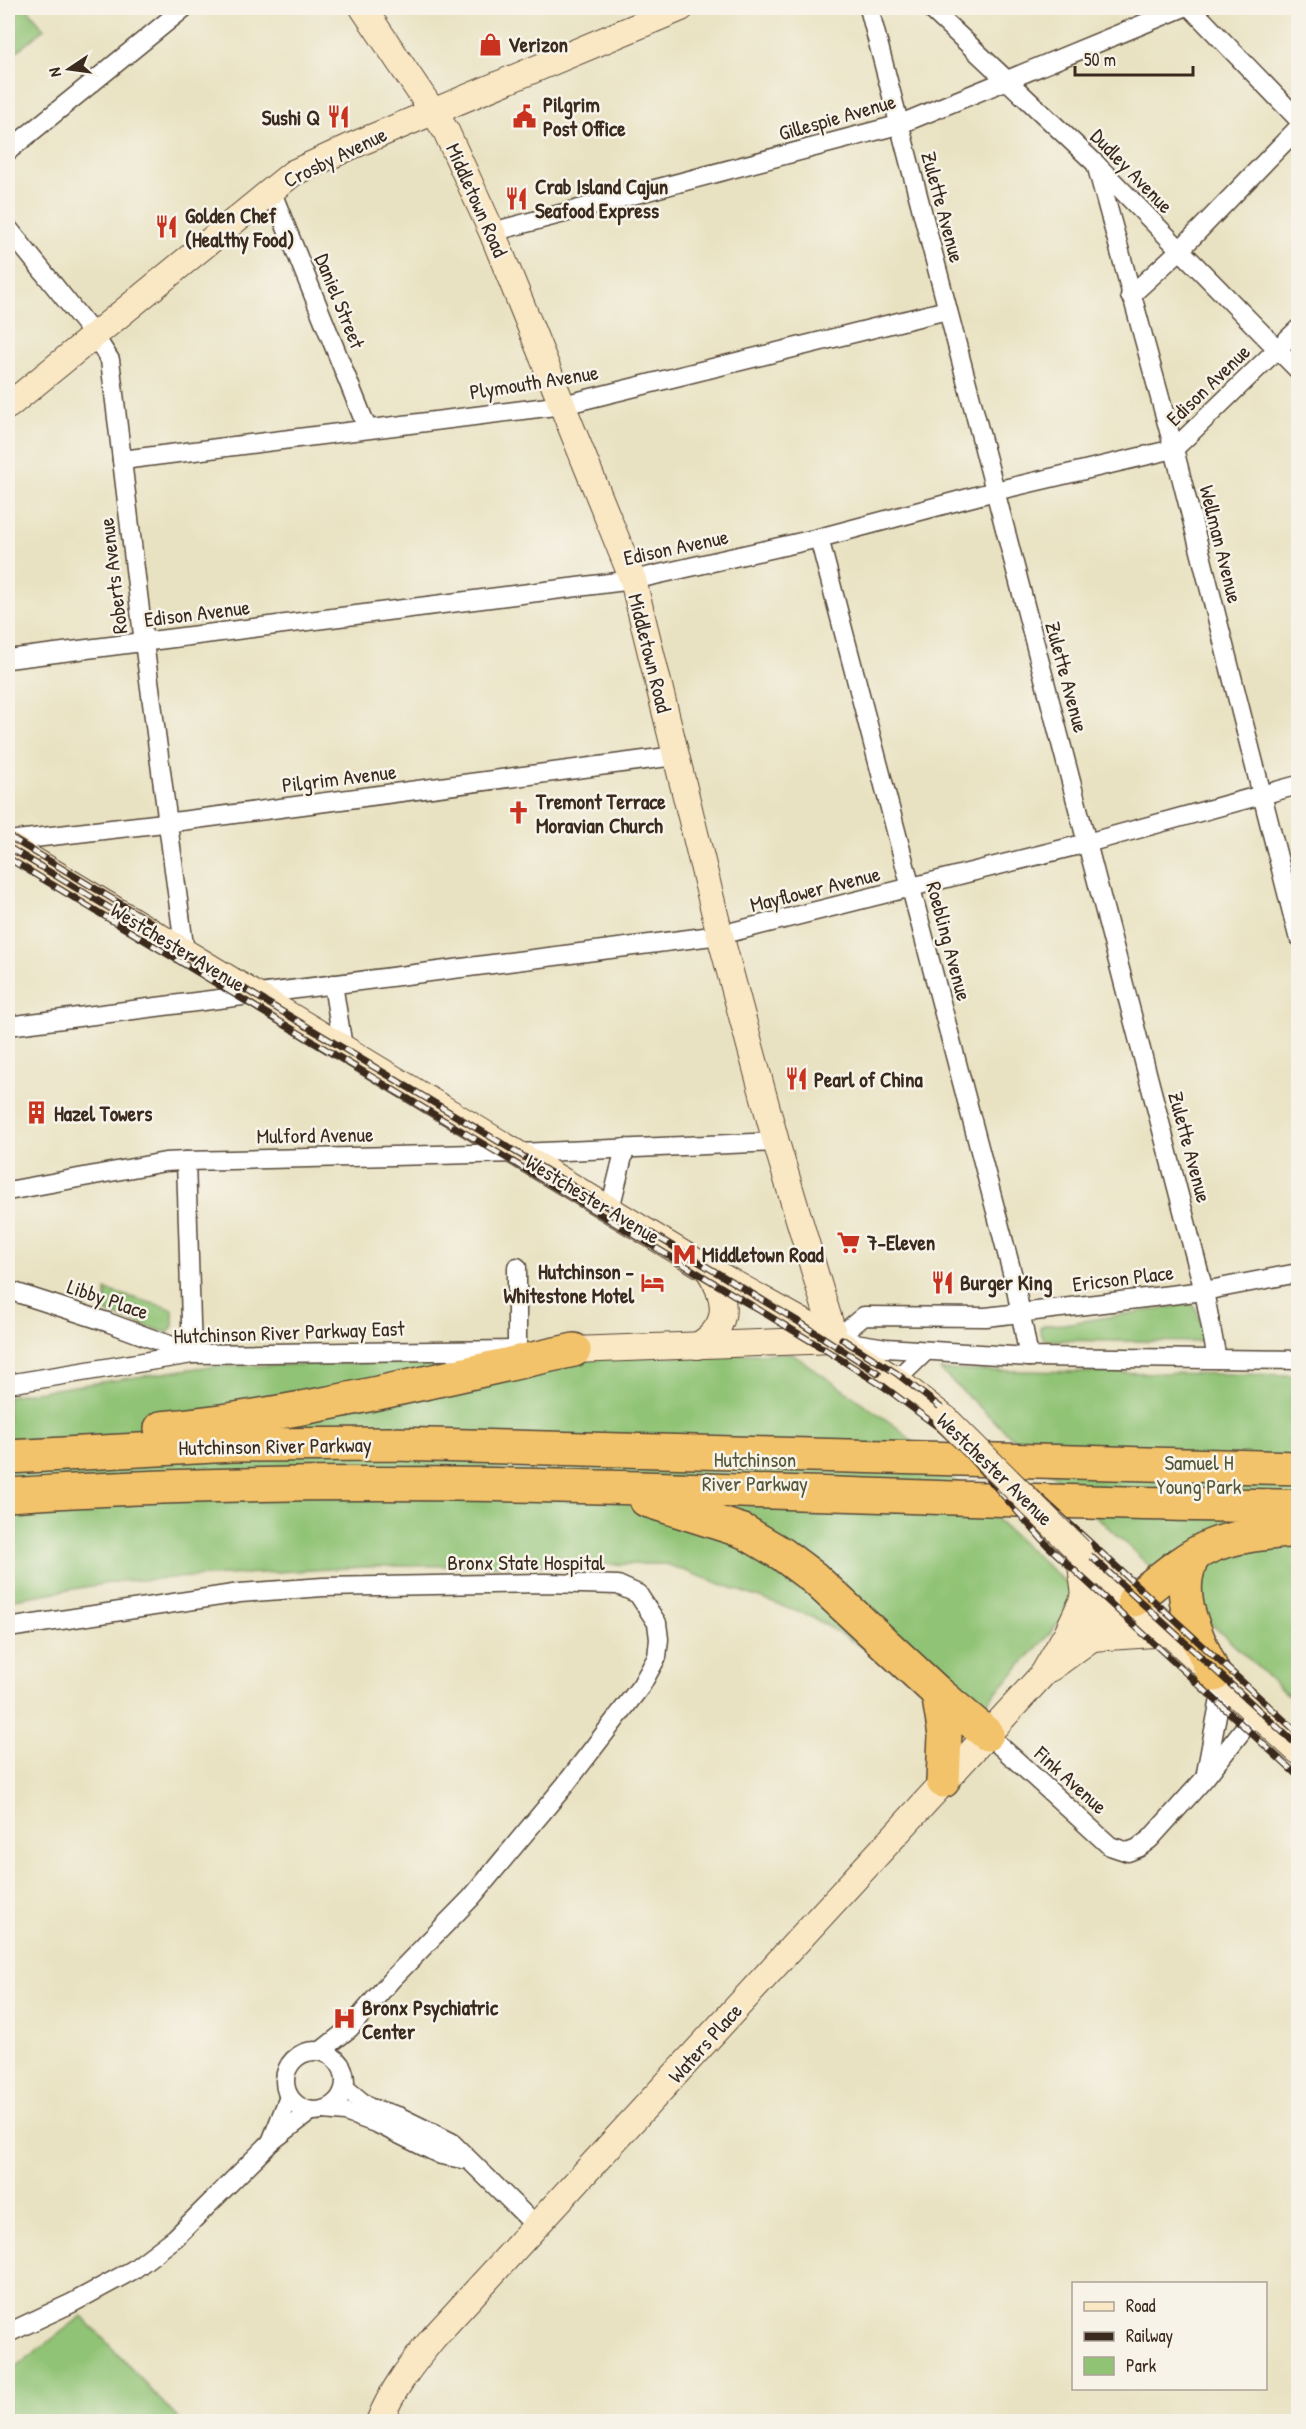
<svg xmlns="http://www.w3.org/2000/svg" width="1306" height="2429" font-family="'Patrick Hand',sans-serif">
<rect width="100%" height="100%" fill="#f7f3e8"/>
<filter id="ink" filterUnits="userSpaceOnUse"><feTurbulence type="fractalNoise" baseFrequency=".0167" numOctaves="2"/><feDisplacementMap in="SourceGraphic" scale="12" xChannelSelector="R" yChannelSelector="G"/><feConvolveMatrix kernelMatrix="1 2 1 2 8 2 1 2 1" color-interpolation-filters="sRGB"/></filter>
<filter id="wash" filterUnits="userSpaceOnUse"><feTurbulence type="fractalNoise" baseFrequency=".008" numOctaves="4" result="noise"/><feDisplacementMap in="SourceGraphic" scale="24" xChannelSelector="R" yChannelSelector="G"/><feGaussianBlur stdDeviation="1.35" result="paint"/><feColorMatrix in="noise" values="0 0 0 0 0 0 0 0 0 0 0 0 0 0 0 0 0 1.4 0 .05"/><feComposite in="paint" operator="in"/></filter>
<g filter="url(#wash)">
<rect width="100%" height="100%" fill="#e9e2c2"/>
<g fill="#90c374" stroke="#667649" stroke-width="1.5">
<polygon points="8,8 27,8 44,29 8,59"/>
<polygon points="106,1290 173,1309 173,1326 168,1333 106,1313"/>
<path d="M1189,1304H1192C1200,1312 1202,1326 1203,1337L1198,1342L1045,1340L1040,1333V1328L1045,1325L1064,1324Z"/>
<polygon points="791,1353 898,1428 1082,1598 976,1714 812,1617 666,1564 383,1566 121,1581 8,1600 8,1396 204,1367"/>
<polygon points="940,1370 1298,1375 1298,1705"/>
<polygon points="82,2316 180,2421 8,2421 8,2373"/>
</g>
</g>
<g filter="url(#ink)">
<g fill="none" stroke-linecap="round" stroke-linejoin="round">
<defs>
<g id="street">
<polyline points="869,8 1204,1291 1217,1359"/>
<polyline points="930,8 1096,164 1298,370"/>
<polyline points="1191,8 1298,119"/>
<polyline points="8,151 184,8"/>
<polyline points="1096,164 1174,449 1298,936"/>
<polyline points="271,190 367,428"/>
<polyline points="8,228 94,335 110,360 142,627 185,953"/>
<polyline points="492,232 898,125 1182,8"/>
<polyline points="1130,296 1179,251 1298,128"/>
<polyline points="122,460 563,405 947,310"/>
<polyline points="819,538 1015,1284 1029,1357"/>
<polyline points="8,659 633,580 819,538 995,491 1174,449 1298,329"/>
<polyline points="8,841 181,821 675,756"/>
<polyline points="333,984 343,1047"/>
<polyline points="8,1026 720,935 1087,843 1298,785"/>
<polyline points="186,1161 192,1354"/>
<polyline points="8,1191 165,1162 186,1161 518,1153 776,1142"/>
<polyline points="610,1209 625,1148"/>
<polyline points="517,1267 517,1350"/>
<polyline points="8,1290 107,1322 191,1353"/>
<polyline points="835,1340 864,1316 986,1317 1204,1291 1298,1273"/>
<polyline points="842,1341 886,1348 1029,1357 1298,1360"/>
<polyline points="896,1380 926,1351"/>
<polyline points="8,1384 192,1354 519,1350"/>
<polyline points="8,1628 240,1593 323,1587 545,1583 618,1585 638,1594 657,1623 659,1639 657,1657 641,1686 565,1785 471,1898 392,1979 350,2028 321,2051"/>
<polyline points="987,1734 1110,1846 1128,1852 1138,1848 1150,1839 1205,1778 1256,1713"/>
<polyline points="1206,1773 1223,1683"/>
<circle cx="315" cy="2081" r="30"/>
<polyline points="345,2088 368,2107 398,2116 451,2142 536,2226"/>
<polyline points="324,2110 345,2112 378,2124 441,2155 468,2160"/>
<polyline points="271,2142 289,2097"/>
<polyline points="8,2333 72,2303 133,2270 175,2238 271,2142 311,2111"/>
</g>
<g id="secondary">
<polyline points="363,8 446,131 492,232 633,580 720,935 776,1142 835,1340"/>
<polyline points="8,406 293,173 354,145 681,8"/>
<polyline points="8,845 708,1269 835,1340 896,1380 946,1419"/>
<path d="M697,1346C732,1326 727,1298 708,1269"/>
<polyline points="574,1350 835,1340"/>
<polyline points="1079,1551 1298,1751"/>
<polyline points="1068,1631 1085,1595 1079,1551"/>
<polyline points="1092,1638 1169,1633"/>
<polyline points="1051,1668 1092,1638 1123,1610"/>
<path d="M379,2422C392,2389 412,2364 434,2337L1043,1674L1067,1633L1124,1591"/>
</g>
<g id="highway">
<path d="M161,1428C301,1415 437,1379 574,1350"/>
<polyline points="8,1457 233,1445 393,1444 1298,1468"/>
<path d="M8,1495C437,1465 868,1503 1298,1506"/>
<polyline points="646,1500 743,1531 782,1554 814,1578 938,1693 987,1734"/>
<path d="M1194,1556C1171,1594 1199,1639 1214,1675"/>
<path d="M1134,1600C1158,1581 1183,1558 1211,1546C1237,1535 1270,1533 1298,1530"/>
<polyline points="938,1693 945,1735 943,1781"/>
</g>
</defs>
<use href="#street" stroke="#554637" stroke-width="21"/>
<use href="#secondary" stroke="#554637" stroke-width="28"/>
<use href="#highway" stroke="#554637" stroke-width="36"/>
<use href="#street" stroke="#fff" stroke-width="18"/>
<use href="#secondary" stroke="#fae7c3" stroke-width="26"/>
<use href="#highway" stroke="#f2c36a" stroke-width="33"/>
<defs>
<g id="rail">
<polyline points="8,836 154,924"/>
<polyline points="8,847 799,1322 878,1373"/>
<polyline points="8,858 824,1349 883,1386 938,1427 965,1452 1048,1546 1298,1776"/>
<polyline points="842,1339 896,1373 953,1417 1298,1733"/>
<polyline points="963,1439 1298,1746"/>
</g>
</defs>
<use href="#rail" stroke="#3b2a1e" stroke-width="7"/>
<use href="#rail" stroke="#f7f3e8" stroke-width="4.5" stroke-dasharray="14" stroke-linecap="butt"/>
<defs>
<polyline id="secondary-bridge" points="946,1419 1079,1551"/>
</defs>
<use href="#secondary-bridge" stroke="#554637" stroke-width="28" stroke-linecap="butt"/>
<use href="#secondary-bridge" stroke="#fae7c3" stroke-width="26"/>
</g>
</g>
<defs>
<symbol id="shop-bare" viewBox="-9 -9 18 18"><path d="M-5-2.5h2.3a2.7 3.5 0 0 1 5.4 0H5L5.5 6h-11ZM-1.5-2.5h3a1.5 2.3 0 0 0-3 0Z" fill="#c8321e" stroke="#f7f3e8" stroke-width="2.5" paint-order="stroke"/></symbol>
<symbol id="civic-bare" viewBox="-9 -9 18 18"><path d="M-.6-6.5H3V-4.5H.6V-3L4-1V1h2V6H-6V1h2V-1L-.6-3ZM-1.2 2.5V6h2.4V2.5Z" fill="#c8321e" stroke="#f7f3e8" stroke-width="2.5" paint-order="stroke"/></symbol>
<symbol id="restaurant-bare" viewBox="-9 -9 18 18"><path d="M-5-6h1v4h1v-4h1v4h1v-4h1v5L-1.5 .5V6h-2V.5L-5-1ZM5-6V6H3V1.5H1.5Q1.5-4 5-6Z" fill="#c8321e" stroke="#f7f3e8" stroke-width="2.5" paint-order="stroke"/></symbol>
<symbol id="church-bare" viewBox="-9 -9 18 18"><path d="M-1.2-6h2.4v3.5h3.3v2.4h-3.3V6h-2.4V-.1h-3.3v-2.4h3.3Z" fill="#c8321e" stroke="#f7f3e8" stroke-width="2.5" paint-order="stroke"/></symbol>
<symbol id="building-bare" viewBox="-9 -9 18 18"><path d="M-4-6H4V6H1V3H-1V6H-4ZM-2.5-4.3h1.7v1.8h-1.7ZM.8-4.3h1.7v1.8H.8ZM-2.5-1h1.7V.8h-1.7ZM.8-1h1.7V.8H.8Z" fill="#c8321e" stroke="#f7f3e8" stroke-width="2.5" paint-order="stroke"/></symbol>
<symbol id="supermarket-bare" viewBox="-9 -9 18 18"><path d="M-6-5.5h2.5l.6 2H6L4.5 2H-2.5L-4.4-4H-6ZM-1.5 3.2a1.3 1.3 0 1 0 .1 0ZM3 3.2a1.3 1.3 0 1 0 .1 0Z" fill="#c8321e" stroke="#f7f3e8" stroke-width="2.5" paint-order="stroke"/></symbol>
<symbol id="metro-bare" viewBox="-9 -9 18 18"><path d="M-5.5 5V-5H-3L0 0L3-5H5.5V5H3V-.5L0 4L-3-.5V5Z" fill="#c8321e" stroke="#f7f3e8" stroke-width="2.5" paint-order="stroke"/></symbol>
<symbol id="hotel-bare" viewBox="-9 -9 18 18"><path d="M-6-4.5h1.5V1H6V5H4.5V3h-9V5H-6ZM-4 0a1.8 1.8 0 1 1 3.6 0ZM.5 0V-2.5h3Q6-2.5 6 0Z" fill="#c8321e" stroke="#f7f3e8" stroke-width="2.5" paint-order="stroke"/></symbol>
<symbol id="hospital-bare" viewBox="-9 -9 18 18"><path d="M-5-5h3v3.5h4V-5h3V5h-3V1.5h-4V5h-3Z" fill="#c8321e" stroke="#f7f3e8" stroke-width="2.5" paint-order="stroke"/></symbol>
</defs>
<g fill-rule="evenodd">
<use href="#shop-bare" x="474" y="28" width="33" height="33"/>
<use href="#civic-bare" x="508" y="100" width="33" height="33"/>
<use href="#restaurant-bare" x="322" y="100" width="33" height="33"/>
<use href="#restaurant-bare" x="500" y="182" width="33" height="33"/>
<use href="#restaurant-bare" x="150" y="210" width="33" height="33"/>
<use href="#church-bare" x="502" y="796" width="33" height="33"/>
<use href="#restaurant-bare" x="780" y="1062" width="33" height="33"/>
<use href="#building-bare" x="20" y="1096" width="33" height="33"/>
<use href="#supermarket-bare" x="832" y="1226" width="33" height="33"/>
<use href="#metro-bare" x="668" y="1238" width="33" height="33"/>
<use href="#restaurant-bare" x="926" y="1266" width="33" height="33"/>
<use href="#hotel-bare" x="636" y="1266" width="33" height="33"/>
<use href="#hospital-bare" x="328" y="2002" width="33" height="33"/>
</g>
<g text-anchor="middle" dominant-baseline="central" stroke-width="5" stroke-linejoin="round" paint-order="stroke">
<g font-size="21" font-weight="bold" fill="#3b2a1e" stroke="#f7f3e8" text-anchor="start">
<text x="508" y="44">Verizon</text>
<text x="543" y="104">Pilgrim<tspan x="543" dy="24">Post Office</tspan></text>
<text x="320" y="117" text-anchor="end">Sushi Q</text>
<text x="535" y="186">Crab Island Cajun<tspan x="535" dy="24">Seafood Express</tspan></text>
<text x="185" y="215">Golden Chef<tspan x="185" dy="24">(Healthy Food)</tspan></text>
<text x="536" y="801">Tremont Terrace<tspan x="536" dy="24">Moravian Church</tspan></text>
<text x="814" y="1079">Pearl of China</text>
<text x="54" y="1113">Hazel Towers</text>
<text x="867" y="1242">7-Eleven</text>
<text x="702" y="1254">Middletown Road</text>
<text x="634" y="1271" text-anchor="end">Hutchinson -<tspan x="634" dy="24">Whitestone Motel</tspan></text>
<text x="960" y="1282">Burger King</text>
<text x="362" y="2007">Bronx Psychiatric<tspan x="362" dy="24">Center</tspan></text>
</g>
<g font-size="21" fill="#3b2a1e" stroke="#f7f3e8">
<text transform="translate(837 117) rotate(-16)">Gillespie Avenue</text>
<text transform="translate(335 157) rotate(-26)">Crosby Avenue</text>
<text transform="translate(1132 171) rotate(46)">Dudley Avenue</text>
<text transform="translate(477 200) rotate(66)">Middletown Road</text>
<text transform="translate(943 207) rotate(75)">Zulette Avenue</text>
<text transform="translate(340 301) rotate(68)">Daniel Street</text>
<text transform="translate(534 382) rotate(-9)">Plymouth Avenue</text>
<text transform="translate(1208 385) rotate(-44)">Edison Avenue</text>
<text transform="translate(1221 544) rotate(76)">Wellman Avenue</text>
<text transform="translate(676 547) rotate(-12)">Edison Avenue</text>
<text transform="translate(113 576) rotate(-97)">Roberts Avenue</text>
<text transform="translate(197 613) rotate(-7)">Edison Avenue</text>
<text transform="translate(650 653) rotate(76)">Middletown Road</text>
<text transform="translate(1067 677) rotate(75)">Zulette Avenue</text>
<text transform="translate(339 778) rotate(-7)">Pilgrim Avenue</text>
<text transform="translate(815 889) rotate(-14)">Mayflower Avenue</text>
<text transform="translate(949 941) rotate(75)">Roebling Avenue</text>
<text transform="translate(178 947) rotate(31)">Westchester Avenue</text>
<text transform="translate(315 1135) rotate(-1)">Mulford Avenue</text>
<text transform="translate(1190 1147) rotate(75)">Zulette Avenue</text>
<text transform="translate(593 1199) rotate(31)">Westchester Avenue</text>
<text transform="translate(1123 1278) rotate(-7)">Ericson Place</text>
<text transform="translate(108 1299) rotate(19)">Libby Place</text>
<text transform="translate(289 1332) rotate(-2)">Hutchinson River Parkway East</text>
<text transform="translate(275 1446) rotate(-1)">Hutchinson River Parkway</text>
<text transform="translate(995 1469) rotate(44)">Westchester Avenue</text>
<text x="526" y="1562">Bronx State Hospital</text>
<text transform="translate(1071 1780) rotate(42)">Fink Avenue</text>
<text transform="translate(705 2043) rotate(-48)">Waters Place</text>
</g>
<g font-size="21" fill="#545838" stroke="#f7f3e8">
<text x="755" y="1459">Hutchinson<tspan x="755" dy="24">River Parkway</tspan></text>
<text x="1199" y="1462">Samuel H<tspan x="1199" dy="24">Young Park</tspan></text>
</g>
</g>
<rect width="1306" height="2429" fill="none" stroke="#f7f3e8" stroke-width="30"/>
<rect x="1072" y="2282" width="195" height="108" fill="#f7f3e8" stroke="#aca397" stroke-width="1.5"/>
<rect x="1084" y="2302" width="30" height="9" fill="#fae7c3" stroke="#aca397" stroke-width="1.5"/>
<text x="1126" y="2312" font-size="18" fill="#3b2a1e">Road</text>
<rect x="1084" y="2332" width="30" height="9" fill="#3b2a1e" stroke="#aca397" stroke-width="1.5"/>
<text x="1126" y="2342" font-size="18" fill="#3b2a1e">Railway</text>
<rect x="1084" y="2357" width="30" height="18" fill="#90c374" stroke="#aca397" stroke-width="1.5"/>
<text x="1126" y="2372" font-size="18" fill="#3b2a1e">Park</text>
<g transform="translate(69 69) rotate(257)" stroke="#f7f3e8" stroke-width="4.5" paint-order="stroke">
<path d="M0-4.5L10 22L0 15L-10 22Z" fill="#3b2a1e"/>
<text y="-9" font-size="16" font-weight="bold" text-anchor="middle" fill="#3b2a1e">N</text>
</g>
<path d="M1075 66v9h118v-9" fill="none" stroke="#3b2a1e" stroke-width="3"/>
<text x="1084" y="66" font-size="18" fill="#3b2a1e" stroke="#f7f3e8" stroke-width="4.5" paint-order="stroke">50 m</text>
</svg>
